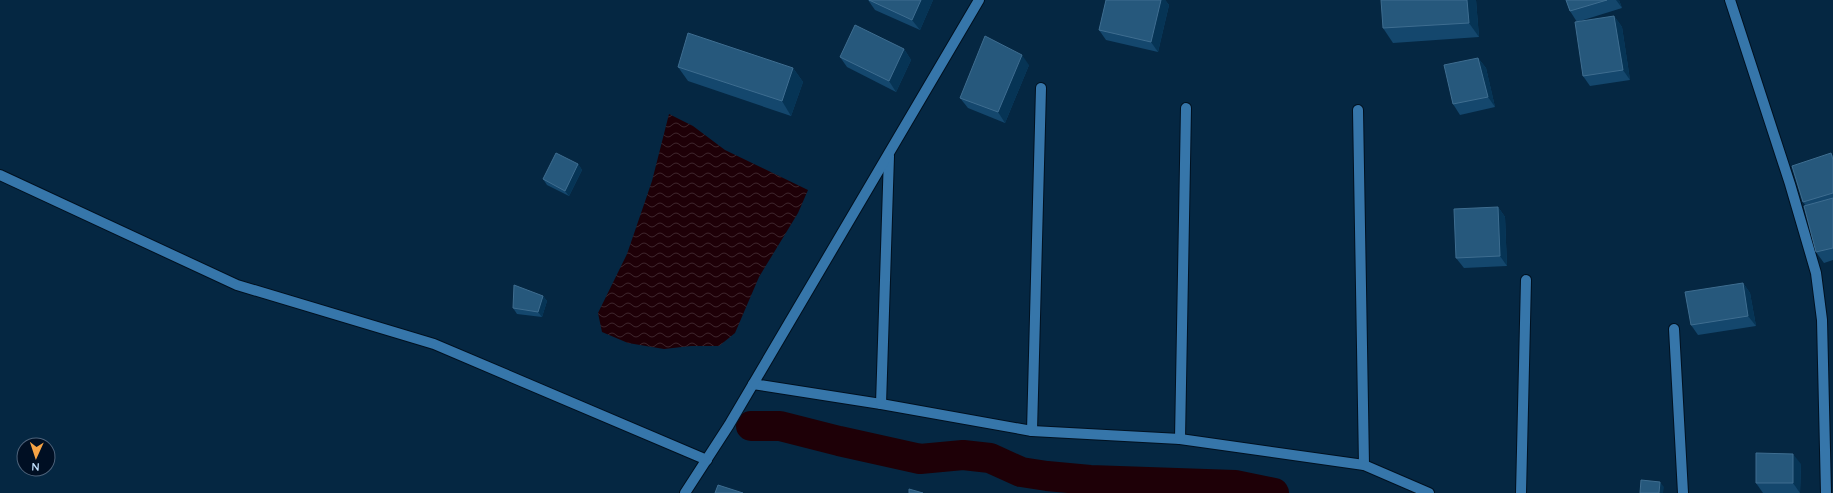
<svg xmlns="http://www.w3.org/2000/svg" width="1833" height="493" font-family="Quicksand,sans-serif">
<defs>
<pattern id="water-waves" width="16" height="10" patternUnits="userSpaceOnUse"><rect width="16" height="10" fill="#1e0007"/><path d="M0 5q4-4 8 0t8 0" fill="none" stroke="#3d252c"/></pattern>
</defs>
<rect width="100%" height="100%" fill="#052742"/>
<polygon fill="url(#water-waves)" points="669,114 693,126 725,150 808,190 798,213 759,277 735,333 719,346 691,346 664,349 628,343 602,332 598,313 627,254 652,181"/>
<g fill="none" stroke-linecap="round" stroke-linejoin="round">
<polyline stroke="#1e0007" stroke-width="30" points="751,426 780,426 839,441 920,459 963,455 990,458 1021,472 1047,476 1090,480 1235,485 1274,493"/>
<defs>
<g id="minor">
<polyline points="1730,0 1790,184 1816,273 1822,320 1826,493"/>
<polyline points="1358,110 1364,465"/>
<polyline points="0,175 237,285 434,344 707,460"/>
<polyline points="1674,329 1683,493"/>
<polyline points="753,384 881,404 1032,431 1180,439 1364,465 1429,493"/>
<polyline points="881,404 889,156"/>
<polyline points="1032,431 1041,88"/>
<polyline points="1180,439 1186,108"/>
<polyline points="685,493 729,425 979,0"/>
<polyline points="1521,493 1526,280"/>
</g>
</defs>
<use href="#minor" stroke="#00101f" stroke-width="12"/>
<use href="#minor" stroke="#3676aa" stroke-width="10"/>
</g>
<g fill="#14476d">
<polygon points="868,0 933,0 920,30 875,10"/>
<polygon points="1106,0 1165,0 1169,5 1158,52 1106,40 1099,30"/>
<polygon points="1476,0 1479,37 1393,43 1383,28"/>
<polygon points="1566,0 1619,0 1622,8 1577,22 1570,11"/>
<polygon points="1614,16 1622,27 1630,80 1590,86 1583,76"/>
<polygon points="904,49 911,60 896,92 847,67 840,57"/>
<polygon points="1478,58 1486,68 1495,107 1460,115 1453,104"/>
<polygon points="1029,65 1005,123 968,108 960,98"/>
<polygon points="678,67 793,68 803,82 791,116 688,81"/>
<polygon points="1831,153 1833,156 1833,260 1824,263 1816,252 1806,206 1803,202"/>
<polygon points="578,164 582,170 569,196 547,185 543,179"/>
<polygon points="1498,207 1505,217 1507,266 1464,268 1456,258"/>
<polygon points="1743,283 1750,293 1756,326 1698,335 1691,325"/>
<polygon points="543,296 547,301 542,317 517,314 513,308"/>
<polygon points="1801,464 1800,493 1763,493 1756,483"/>
</g>
<g fill="#063455">
<polygon points="921,0 933,0 920,30 912,20"/>
<polygon points="1161,0 1165,0 1169,5 1158,52 1151,42"/>
<polygon points="1467,0 1476,0 1479,37 1469,23"/>
<polygon points="1616,0 1619,0 1622,8"/>
<polygon points="1614,16 1622,27 1630,80 1623,70"/>
<polygon points="904,49 911,60 896,92 889,81"/>
<polygon points="1022,55 1029,65 1005,123 998,112"/>
<polygon points="1478,58 1486,68 1495,107 1488,97"/>
<polygon points="793,68 803,82 791,116 782,101"/>
<polygon points="578,164 582,170 569,196 565,191"/>
<polygon points="1498,207 1505,217 1507,266 1500,256"/>
<polygon points="1743,283 1750,293 1756,326 1748,316"/>
<polygon points="543,296 547,301 542,317 538,312"/>
<polygon points="1793,454 1801,464 1800,493 1793,483"/>
<polygon points="1660,482 1664,487 1663,493 1659,493"/>
</g>
<g fill="#26587c" stroke="#3e6d90">
<polygon points="869,0 921,0 912,20"/>
<polygon points="1106,0 1161,0 1151,42 1099,30"/>
<polygon points="1381,0 1467,0 1469,23 1383,28"/>
<polygon points="1566,0 1607,0 1570,11"/>
<polygon points="1614,16 1623,70 1583,76 1575,22"/>
<polygon points="855,25 904,49 889,81 840,57"/>
<polygon points="688,33 793,68 782,101 678,67"/>
<polygon points="985,36 1022,55 998,112 960,98"/>
<polygon points="1478,58 1488,97 1453,104 1444,65"/>
<polygon points="556,153 578,164 565,191 543,179"/>
<polygon points="1831,153 1833,160 1833,193 1803,202 1792,166"/>
<polygon points="1833,198 1833,248 1816,252 1804,206"/>
<polygon points="1498,207 1500,256 1456,258 1454,209"/>
<polygon points="1743,283 1748,316 1691,325 1685,292"/>
<polygon points="514,285 543,296 538,312 513,308"/>
<polygon points="1756,453 1793,454 1793,483 1756,483"/>
<polygon points="1641,480 1660,482 1659,493 1640,493"/>
<polygon points="718,485 743,493 715,493"/>
<polygon points="909,489 923,493 909,493"/>
</g>
<g transform="translate(36 457) rotate(183)"><circle r="19" fill="#000f23" stroke="#4d627a"/>
<path d="M0-3L7 15L0 10L-7 15Z" fill="#f5a345"/>
<text y="-6" font-size="11" font-weight="bold" text-anchor="middle" fill="#c0dffc">N</text>
</g>
</svg>
